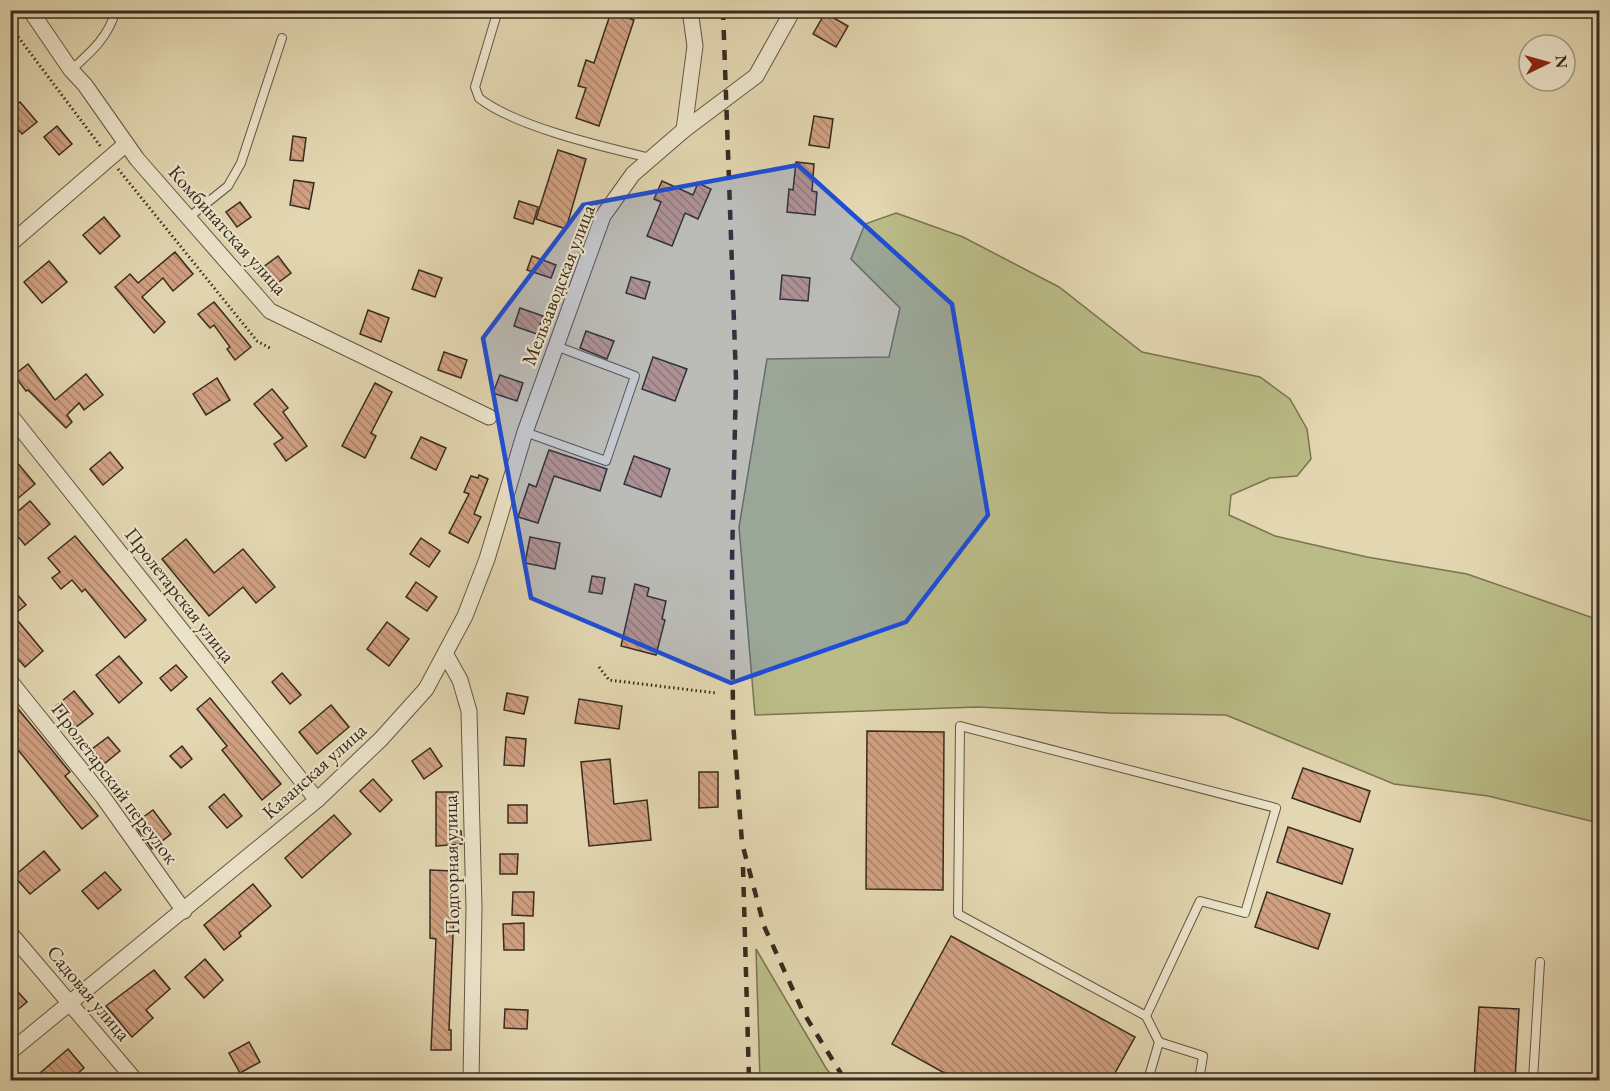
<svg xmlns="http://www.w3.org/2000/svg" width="1610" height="1091" font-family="'EB Garamond',serif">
<defs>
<pattern id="building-back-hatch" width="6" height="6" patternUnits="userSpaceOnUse" patternTransform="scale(1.5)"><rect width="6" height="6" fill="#d1a182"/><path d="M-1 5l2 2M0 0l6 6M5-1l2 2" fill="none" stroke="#ab836a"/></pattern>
</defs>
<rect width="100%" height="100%" fill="#e3d7b1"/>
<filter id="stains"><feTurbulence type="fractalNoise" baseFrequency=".00333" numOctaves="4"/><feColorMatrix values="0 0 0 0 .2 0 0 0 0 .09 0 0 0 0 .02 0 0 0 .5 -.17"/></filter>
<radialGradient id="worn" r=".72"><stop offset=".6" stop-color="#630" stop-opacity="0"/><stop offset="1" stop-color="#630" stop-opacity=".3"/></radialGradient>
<g fill="#babc87" stroke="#797452" stroke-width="1.5">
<polygon points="896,213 963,237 1059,287 1142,352 1260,377 1290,399 1307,429 1311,459 1297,476 1270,478 1231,495 1229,515 1275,536 1367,557 1467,574 1599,620 1599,823 1488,796 1394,784 1226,715 1110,713 977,707 755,715 739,527 767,359 889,357 900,308 851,259 865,224"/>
<polygon points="756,949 826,1068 835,1080 760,1080"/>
</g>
<g fill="url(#building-back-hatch)" stroke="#382b1e" stroke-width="1.5">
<polygon points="611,12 634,20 599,126 576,118 586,88 578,86 586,60 594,63"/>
<polygon points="825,13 848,26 836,47 813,34"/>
<polygon points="20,102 37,122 22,134 10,120 10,110"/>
<polygon points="814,116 833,119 829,148 809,145"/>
<polygon points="57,126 72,144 59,155 44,137"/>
<polygon points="293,136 306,138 303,161 290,160"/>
<polygon points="558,150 586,159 566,229 536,219"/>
<polygon points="796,162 814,164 812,191 817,192 815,215 787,212 789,189 793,190"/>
<polygon points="294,180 314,183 309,209 290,205"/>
<polygon points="662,181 693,195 698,183 711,189 698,219 685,213 672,246 647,236 661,202 654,199"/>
<polygon points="519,201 538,207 533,224 514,218"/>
<polygon points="240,202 251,217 237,227 226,212"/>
<polygon points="104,217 120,236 100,254 83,235"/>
<polygon points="175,252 193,274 173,291 163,278 142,297 165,322 154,333 115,287 130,274 138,283"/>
<polygon points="278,256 291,273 275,285 262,268"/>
<polygon points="532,256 556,265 551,278 527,270"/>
<polygon points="49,261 67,282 42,303 24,282"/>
<polygon points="419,270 442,278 435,297 412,289"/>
<polygon points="782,275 810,278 808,301 780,299"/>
<polygon points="631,277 650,282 645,299 626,293"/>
<polygon points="214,302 251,347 235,360 227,349 230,347 214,325 210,328 198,314"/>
<polygon points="520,308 543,316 537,334 514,326"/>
<polygon points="368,310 389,318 381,342 360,334"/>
<polygon points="586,331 614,341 607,359 580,348"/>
<polygon points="444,352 467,360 461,378 438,370"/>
<polygon points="653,357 687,369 675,401 642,389"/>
<polygon points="28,364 55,400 86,374 103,395 84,410 79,403 67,415 72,422 66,428 28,390 26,391 14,375"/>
<polygon points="500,375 523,383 517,401 493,393"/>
<polygon points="217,378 230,400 206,415 193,394"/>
<polygon points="375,383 392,392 371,433 376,436 365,458 342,446"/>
<polygon points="272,389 288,408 283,412 307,446 286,461 274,444 283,438 254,404"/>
<polygon points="421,437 446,448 436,470 411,458"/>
<polygon points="549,450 607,469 600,491 554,476 538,523 518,517 529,484 536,487"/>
<polygon points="110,452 123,468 103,485 90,469"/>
<polygon points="10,454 35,484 10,505"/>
<polygon points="634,456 670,469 661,497 624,484"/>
<polygon points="479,475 488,479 474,514 481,517 468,543 449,533 469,494 464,492 471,476 478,478"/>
<polygon points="30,501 50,524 25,545 10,527 10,518"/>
<polygon points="75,536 146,620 125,638 85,589 82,592 72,580 61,589 52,578 60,572 48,558"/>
<polygon points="530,537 560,543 555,569 525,563"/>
<polygon points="421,538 440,551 429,567 410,554"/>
<polygon points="186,539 214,573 243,549 275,587 256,603 243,587 209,616 162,559"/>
<polygon points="592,576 605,578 602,594 589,592"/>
<polygon points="416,582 437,597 427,611 406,597"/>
<polygon points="635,584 649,588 647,596 666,601 662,619 665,620 656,655 621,646"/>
<polygon points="10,586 26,605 13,615 43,651 25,667 10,650"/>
<polygon points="387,622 409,639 389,666 367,649"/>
<polygon points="119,656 142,683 119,703 96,675"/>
<polygon points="176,665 187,677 171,691 160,678"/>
<polygon points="282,673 301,695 290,704 272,682"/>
<polygon points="74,691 93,714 75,728 56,706"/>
<polygon points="507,693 528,697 524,714 504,710"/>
<polygon points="210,698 281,784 262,800 222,750 227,746 197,709"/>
<polygon points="10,699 70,772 65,776 98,816 82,829 19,751 10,758"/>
<polygon points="579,699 622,706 619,729 575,723"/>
<polygon points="331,705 349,727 317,754 299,732"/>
<polygon points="867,731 944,732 943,890 866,889"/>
<polygon points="108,737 120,751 104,764 92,749"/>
<polygon points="506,737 526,739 524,766 504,765"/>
<polygon points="182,746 192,759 181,768 170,756"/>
<polygon points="430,748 442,766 424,779 412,761"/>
<polygon points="610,759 614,804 647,800 651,840 589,846 581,762"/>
<polygon points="1303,768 1370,791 1360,822 1292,798"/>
<polygon points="699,772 718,772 718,807 699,808"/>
<polygon points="373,779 392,800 380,812 360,791"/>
<polygon points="436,792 458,792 457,831 461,831 462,844 436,846"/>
<polygon points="224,794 242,816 227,828 209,807"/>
<rect x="508" y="805" width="19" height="18"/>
<polygon points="153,810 171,834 152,849 134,824"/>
<polygon points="334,815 351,834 302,878 285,858"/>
<polygon points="1288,827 1353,849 1342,884 1277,862"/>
<polygon points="44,851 60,870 30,894 14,876"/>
<polygon points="500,854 518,854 517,874 500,874"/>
<polygon points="430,870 453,871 450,911 454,912 449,1030 451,1030 451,1050 431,1050 436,939 430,938"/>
<polygon points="105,872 121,890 98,909 82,891"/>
<polygon points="253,884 271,906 239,933 241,936 224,950 204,925"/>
<polygon points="513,892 534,892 533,916 512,915"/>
<polygon points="1267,892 1330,914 1318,949 1255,927"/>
<polygon points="524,923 524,950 504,950 503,924"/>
<polygon points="951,936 1135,1037 1111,1080 957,1080 892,1044"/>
<polygon points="205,959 223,980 204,998 185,977"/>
<polygon points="154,970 170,989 146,1010 153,1018 132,1037 106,1006"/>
<polygon points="10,983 27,1002 10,1016"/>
<polygon points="1479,1007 1519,1009 1515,1080 1474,1080"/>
<polygon points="505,1009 528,1010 527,1029 504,1028"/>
<polygon points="249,1042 260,1062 240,1073 229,1053"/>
<polygon points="68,1049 84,1068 70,1080 47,1080 40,1073"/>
</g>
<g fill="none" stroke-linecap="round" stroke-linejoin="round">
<defs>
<g id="service">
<path d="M498,10L475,87L479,98C516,127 604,147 650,158"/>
<path d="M71,70C91,52 108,38 116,10"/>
<polyline points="188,218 228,186 241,163 282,38"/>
<polyline points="525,432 606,461 635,376 556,346"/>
<polyline points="1146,1016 1200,901 1245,913 1276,808 960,726 958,914 1146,1016 1159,1042"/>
<polyline points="1148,1080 1159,1042 1203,1056 1199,1080"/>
<polyline points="1533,1080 1540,962"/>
</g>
<g id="minor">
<polyline points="30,10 71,70 85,85 137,159 270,311 489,417"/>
<polyline points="684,130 695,46 690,10"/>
<polyline points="10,244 126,144"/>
<polyline points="10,415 317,800"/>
<polyline points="446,655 460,680 469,711 474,908 471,1080"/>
<polyline points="10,681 103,797 184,911"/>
<polyline points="10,933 135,1080"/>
<polyline points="10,1052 317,800 381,739 426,689 465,616 487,559 525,432 603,216 633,174 684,130 756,76 793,10"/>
</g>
</defs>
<use href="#service" stroke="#635643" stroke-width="10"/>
<use href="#minor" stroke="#635643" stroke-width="17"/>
<g stroke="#382b1e" stroke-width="3" stroke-dasharray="1.5 3" stroke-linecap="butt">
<polyline points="10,26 101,147"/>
<polyline points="118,169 257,341 270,348"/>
<polyline points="599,667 609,680 716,693"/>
</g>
<use href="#service" stroke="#ede5cc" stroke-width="8"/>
<use href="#minor" stroke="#ede5cc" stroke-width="15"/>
<g stroke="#382b1e" stroke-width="4.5" stroke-dasharray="10 10" stroke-linecap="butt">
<polyline points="723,10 736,379 732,562 733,722 742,843 764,926 803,1012 845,1080"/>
<polyline points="743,867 749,1080"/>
</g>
</g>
<path fill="#1d4ed8" fill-opacity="0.2" stroke="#1d4ed8" stroke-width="4.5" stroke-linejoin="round" d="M798,165L952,304L988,515L906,622L731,683L531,598L483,338L583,205Z"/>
<g text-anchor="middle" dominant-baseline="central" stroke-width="4.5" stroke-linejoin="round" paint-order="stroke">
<g font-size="20" fill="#382b1e" stroke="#ede5cc">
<text transform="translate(228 230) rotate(48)">Комбинатская улица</text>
<text transform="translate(558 285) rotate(-69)">Мельзаводская улица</text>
<text transform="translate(180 595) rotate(52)">Пролетарская улица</text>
<text transform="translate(314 771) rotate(-42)">Казанская улица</text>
<text transform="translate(115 783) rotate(53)">Пролетарский переулок</text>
<text transform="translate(451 865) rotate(-91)">Подгорная улица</text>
<text transform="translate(89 993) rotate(50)">Садовая улица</text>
</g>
</g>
<rect width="1610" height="1091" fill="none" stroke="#e3d7b1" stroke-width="36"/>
<rect x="12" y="12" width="1586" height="1067" fill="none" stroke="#382b1e" stroke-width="3"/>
<rect x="18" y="18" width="1574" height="1055" fill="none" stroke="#382b1e" stroke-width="1.5"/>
<g transform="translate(1547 63) rotate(85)"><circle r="28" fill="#ede5cc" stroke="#a59b86" stroke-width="1.5"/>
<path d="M0-4.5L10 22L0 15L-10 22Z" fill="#8f2418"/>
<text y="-9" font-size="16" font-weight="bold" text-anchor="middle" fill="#382b1e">N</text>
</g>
<rect width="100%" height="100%" filter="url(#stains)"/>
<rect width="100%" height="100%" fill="url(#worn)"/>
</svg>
